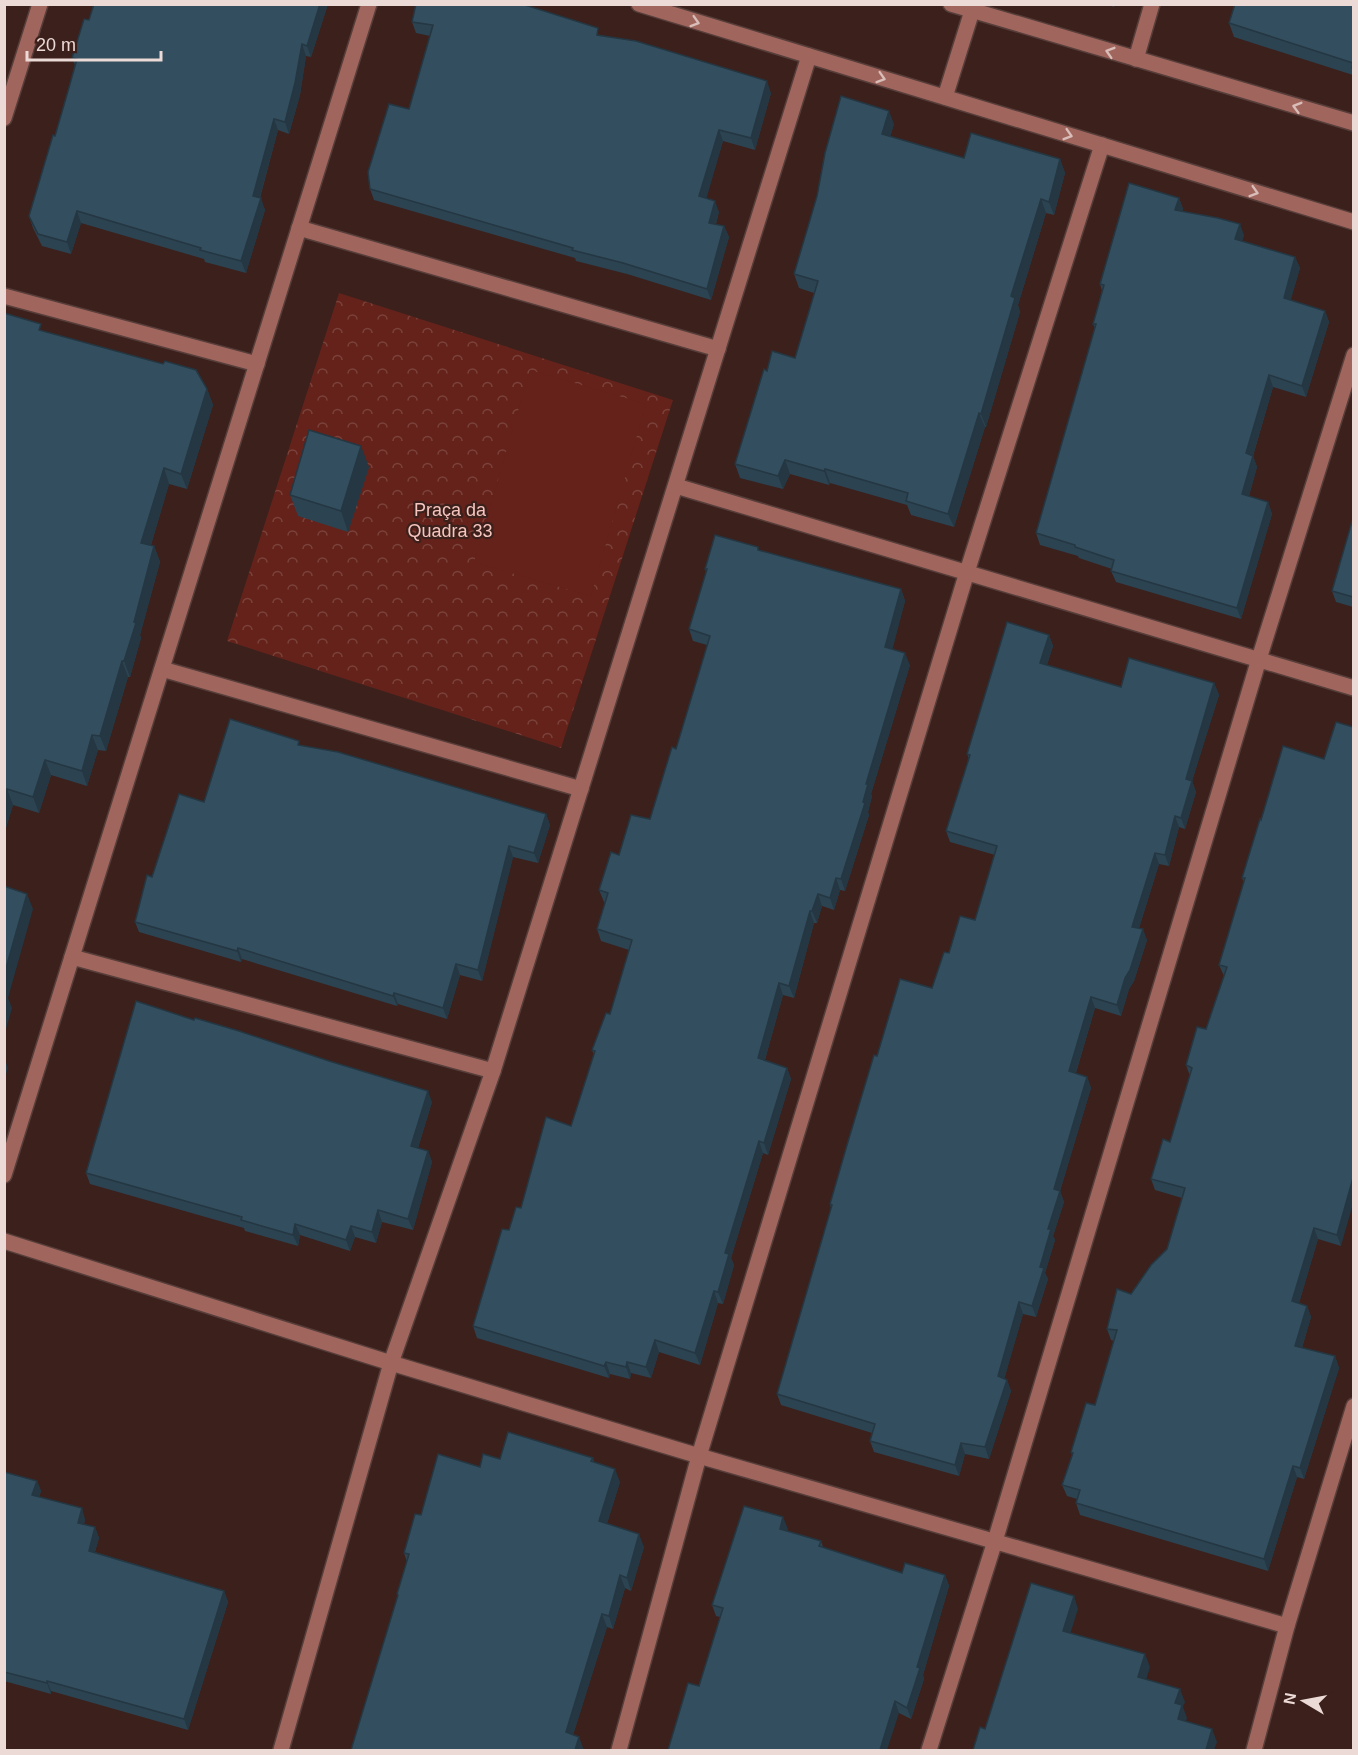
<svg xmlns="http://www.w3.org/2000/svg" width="1358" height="1755" font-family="Arial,sans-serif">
<defs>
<pattern id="park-crowns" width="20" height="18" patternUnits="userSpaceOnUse" patternTransform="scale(1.5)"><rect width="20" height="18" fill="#64221a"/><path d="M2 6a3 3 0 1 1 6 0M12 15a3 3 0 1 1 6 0" fill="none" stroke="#7a423b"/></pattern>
</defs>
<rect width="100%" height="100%" fill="#3b201c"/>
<polygon fill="url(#park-crowns)" points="339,293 673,400 561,748 227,641"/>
<polygon fill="#64221a" points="530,370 646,404 591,596 474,562"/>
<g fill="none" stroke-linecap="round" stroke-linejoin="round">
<defs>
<g id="minor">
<polyline points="639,4 1354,222"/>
<polyline points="951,4 1354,123"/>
<polyline points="1136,59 1152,4"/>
<polyline points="945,97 972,11"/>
<polyline points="4,118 40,4"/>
<polyline points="299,228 718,349"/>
<polyline points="4,296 257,364"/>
<polyline points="676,486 1354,688"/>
<polyline points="162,669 581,789"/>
<polyline points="72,957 493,1071"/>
<polyline points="4,1175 369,4"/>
<polyline points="4,1241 391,1363 699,1456 1287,1626"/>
<polyline points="281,1750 391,1363 493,1071 809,56"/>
<polyline points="619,1750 699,1456 967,572 1102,145"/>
<polyline points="929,1750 995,1541 1259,659 1354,355"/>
<polyline points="1254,1750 1287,1626 1354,1406"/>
</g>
</defs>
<use href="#minor" stroke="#573e3a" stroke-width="18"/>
<use href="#minor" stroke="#a0665d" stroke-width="15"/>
</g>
<g fill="#2c4351">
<polygon points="94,4 328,4 311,57 306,56 300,95 289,134 278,130 260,198 265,210 246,273 205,262 204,259 81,223 71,254 42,246 33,228 29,216 55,136 75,65 72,58 89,20"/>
<polygon points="1105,4 1115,4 1114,7"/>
<polygon points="1353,4 1353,75 1234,37 1229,23"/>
<polygon points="412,22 601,35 771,93 755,150 723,141 706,198 719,212 716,224 724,226 729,237 711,300 627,274 576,261 575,258 374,200 370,189 409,109 430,36 416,33"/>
<polygon points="894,124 890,136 964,158 1060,159 1065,173 1054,215 1046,213 1018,305 1020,312 986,427 985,427 954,527 911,515 907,505 830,483 829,485 790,474 783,489 740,478 735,464 767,371 795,358 814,293 799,288 794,274"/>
<polygon points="1179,198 1183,209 1182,211 1244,235 1242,241 1295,257 1300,268 1290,301 1325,311 1329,322 1306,397 1273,387 1253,456 1257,467 1249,496 1268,502 1272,514 1241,619 1116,582 1111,571 1112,569 1079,558 1078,556 1040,545 1036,533 1095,328 1093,324 1102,291 1100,284"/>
<polygon points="4,313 43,331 207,389 213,405 187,489 169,484 151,545 154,546 160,562 140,635 141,638 130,677 128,677 106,751 98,750 87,786 51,775 39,813 13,805 4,834"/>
<polygon points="369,467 348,532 298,516 290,495"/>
<polygon points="1353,518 1353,607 1336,602 1332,591"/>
<polygon points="760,551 901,589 905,601 892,649 910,665 871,794 872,796 868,812 869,815 845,891 840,890 834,910 822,906 817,923 814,923 794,998 783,995 765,1060 787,1068 791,1079 768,1155 763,1153 731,1258 734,1265 723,1304 718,1303 700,1365 659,1352 651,1378 631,1373 630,1379 610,1374 609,1378 477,1338 473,1326 509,1230 521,1208 571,1126 594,1055 592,1050 610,1014 629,950 601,941 597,929 605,902 604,902 599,890 619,855 650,819 676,749 707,645 693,641 689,629 706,572 705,569"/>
<polygon points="1049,635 1053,646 1047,665 1121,687 1214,683 1219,695 1192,781 1196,792 1185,829 1179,827 1169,866 1159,864 1139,928 1147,940 1134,981 1129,989 1121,1016 1095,1008 1076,1073 1087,1077 1091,1088 1060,1191 1064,1202 1053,1236 1055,1240 1045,1273 1048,1279 1036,1317 1023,1314 1004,1379 1007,1380 1011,1391 989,1459 965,1454 959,1476 874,1452 870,1441 872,1433 781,1405 777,1394 831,1209 830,1204 877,1056 932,988 949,953 975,920 995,855 950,842 946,831 969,759 967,754"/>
<polygon points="301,746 546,814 550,825 538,863 513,857 482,981 460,975 447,1019 398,1004 397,1006 242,959 241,962 139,932 135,922 152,877 204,802"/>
<polygon points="1260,819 1341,1246 1318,1239 1299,1303 1307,1306 1311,1317 1302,1348 1335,1356 1339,1368 1304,1479 1297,1477 1268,1571 1080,1515 1076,1503 1077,1499 1067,1496 1062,1485 1072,1455 1071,1452 1095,1405 1114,1341 1111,1340 1107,1329 1131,1294 1167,1249 1182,1198 1155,1190 1151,1179 1170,1142 1190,1076 1186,1065 1206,1029 1224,976 1219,965 1244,883 1242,878"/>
<polygon points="194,1020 432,1102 418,1148 428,1151 432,1162 413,1230 382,1222 376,1243 355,1237 350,1251 300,1235 298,1246 245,1231 244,1228 90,1184 86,1173"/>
<polygon points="593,1458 594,1462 620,1482 607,1523 644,1547 631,1591 625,1588 613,1629 607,1627 573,1735 583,1750 351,1750 398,1596 397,1594 407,1562 404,1553 421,1515 480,1467 500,1459"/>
<polygon points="4,1472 37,1481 41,1491 39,1497 85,1519 84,1524 95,1527 99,1538 95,1552 224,1591 228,1602 188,1730 51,1691 51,1694 4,1681"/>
<polygon points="788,1529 787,1531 821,1541 823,1547 902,1573 945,1575 949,1586 923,1675 924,1679 911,1719 899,1713 699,1686 720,1617 716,1616 712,1605"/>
</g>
<g fill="#243742">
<polygon points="320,4 328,4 311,57 307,46"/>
<polygon points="302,44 306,56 300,95 289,134 285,122"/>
<polygon points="767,81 771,93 755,150 751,138"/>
<polygon points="889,111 894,124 887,148 882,134"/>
<polygon points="274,119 278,130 257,207 253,196"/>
<polygon points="719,130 723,141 704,207 699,196"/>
<polygon points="1060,159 1065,173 1054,215 1049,202"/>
<polygon points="261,198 265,210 246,273 241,261"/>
<polygon points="1179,198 1183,209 1179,222 1175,210"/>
<polygon points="1041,199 1046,213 1018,305 1020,312 986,427 981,414 1011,296"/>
<polygon points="715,201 719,212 713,234 709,223"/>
<polygon points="77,211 81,223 71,254 67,242"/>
<polygon points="1240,224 1244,235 1239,250 1235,239"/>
<polygon points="724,226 729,237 711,300 707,289"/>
<polygon points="1295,257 1300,268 1288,310 1284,298"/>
<polygon points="1325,311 1329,322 1306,397 1302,386"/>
<polygon points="1269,375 1273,387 1250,465 1246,453"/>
<polygon points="207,389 213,405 187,489 181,474"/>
<polygon points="979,413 985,427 954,527 948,514"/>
<polygon points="361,446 369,467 348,532 341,511"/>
<polygon points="1253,456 1257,467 1246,506 1242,494"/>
<polygon points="785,460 790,474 783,489 778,476"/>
<polygon points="164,468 169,484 147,558 141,543"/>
<polygon points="825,469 830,483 829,485 824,471"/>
<polygon points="1268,502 1272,514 1241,619 1237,608"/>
<polygon points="154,546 160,562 140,635 141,638 130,677 124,661 134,622"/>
<polygon points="901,589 905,601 890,659 885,647"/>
<polygon points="1049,635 1053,646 1044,674 1040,663"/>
<polygon points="905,653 910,665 871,794 872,796 868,812 869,815 845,891 841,879 863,802 866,784"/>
<polygon points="122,661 128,677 106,751 100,736"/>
<polygon points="1214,683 1219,695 1192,781 1196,792 1185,829 1181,818 1186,779"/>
<polygon points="92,735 98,750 87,786 82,771"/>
<polygon points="45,760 51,775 39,813 33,797"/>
<polygon points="7,789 13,805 4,834 4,798"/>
<polygon points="546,814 550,825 538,863 534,853"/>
<polygon points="1175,816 1179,827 1169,866 1165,855"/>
<polygon points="509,846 513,857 482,981 478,970"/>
<polygon points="1155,853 1159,864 1136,938 1132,927"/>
<polygon points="836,878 840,890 834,910 830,898"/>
<polygon points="27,894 33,909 8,998 12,1008 4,1036 4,975"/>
<polygon points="818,894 822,906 817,923 812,911"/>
<polygon points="810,911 814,923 794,998 789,986"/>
<polygon points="1143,929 1147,940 1134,981 1129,989 1121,1016 1117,1005 1125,978"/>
<polygon points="238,948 242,959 241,962 237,951"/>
<polygon points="456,964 460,975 447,1019 443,1008"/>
<polygon points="779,983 783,995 762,1070 758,1058"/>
<polygon points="394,993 398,1004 397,1006 393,996"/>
<polygon points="1091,997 1095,1008 1073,1082 1069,1071"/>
<polygon points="4,1057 8,1068 4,1081"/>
<polygon points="787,1068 791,1079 768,1155 764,1143"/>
<polygon points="1087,1077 1091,1088 1060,1191 1064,1202 1053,1236 1055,1240 1045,1273 1048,1279 1036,1317 1032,1306 1048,1229 1054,1189"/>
<polygon points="428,1091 432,1102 415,1157 411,1146"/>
<polygon points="759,1141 763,1153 731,1258 734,1265 723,1304 718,1292 725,1253"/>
<polygon points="428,1151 432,1162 413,1230 408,1219"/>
<polygon points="1353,1178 1353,1204 1341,1246 1337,1235"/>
<polygon points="378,1210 382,1222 376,1243 372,1232"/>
<polygon points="295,1224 300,1235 298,1246 293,1235"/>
<polygon points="351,1226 355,1237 350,1251 346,1240"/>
<polygon points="1314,1228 1318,1239 1296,1313 1292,1301"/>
<polygon points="714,1291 718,1303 700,1365 695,1353"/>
<polygon points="1019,1302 1023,1314 1002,1387 998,1376"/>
<polygon points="1307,1306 1311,1317 1299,1357 1295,1346"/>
<polygon points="655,1340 659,1352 651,1378 646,1367"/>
<polygon points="1335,1356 1339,1368 1304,1479 1300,1468"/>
<polygon points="606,1362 610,1374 609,1378 604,1366"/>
<polygon points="627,1362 631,1373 630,1379 626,1367"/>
<polygon points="1007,1380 1011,1391 989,1459 985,1447"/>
<polygon points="961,1443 965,1454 959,1476 955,1465"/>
<polygon points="1293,1466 1297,1477 1268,1571 1264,1559"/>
<polygon points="615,1469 620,1482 604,1534 599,1521"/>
<polygon points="37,1481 41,1491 36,1505 32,1495"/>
<polygon points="82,1508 85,1519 82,1533 78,1523"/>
<polygon points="783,1517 788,1529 784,1541 780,1529"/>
<polygon points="95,1527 99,1538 92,1561 89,1551"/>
<polygon points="639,1534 644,1547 631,1591 627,1578"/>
<polygon points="620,1575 625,1588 613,1629 609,1616"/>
<polygon points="945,1575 949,1586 923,1675 924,1679 911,1719 907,1708 917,1667"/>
<polygon points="224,1591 228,1602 188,1730 184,1719"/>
<polygon points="1074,1596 1078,1609 1067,1644 1063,1631"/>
<polygon points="602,1614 607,1627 570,1745 566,1732"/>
<polygon points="1145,1654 1150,1667 1143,1690 1138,1677"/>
<polygon points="47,1681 51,1691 51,1694 47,1683"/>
<polygon points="1180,1689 1185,1702 1183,1707 1187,1718 1182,1732 1178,1719 1175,1703"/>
<polygon points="895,1701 899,1713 887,1750 880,1750"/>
<polygon points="1212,1729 1217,1742 1214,1750 1206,1750"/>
<polygon points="579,1737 584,1750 575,1750"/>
</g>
<g fill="#334e5e" stroke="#243742" stroke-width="1.5">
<polygon points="94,4 320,4 307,46 302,44 295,83 285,122 274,119 253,196 261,198 241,261 200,250 201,248 77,211 67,242 38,234 29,216 53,135 55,136 66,98 77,59 72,58 84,19 89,20"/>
<polygon points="416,4 522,4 598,28 597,35 636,41 767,81 751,138 719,130 699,196 715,201 709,223 724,226 707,289 623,263 572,250 573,248 370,189 368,172 389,104 409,109 433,25 412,22"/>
<polygon points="1235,4 1353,4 1353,69 1352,68 1353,63 1229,23"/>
<polygon points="841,96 889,111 882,134 964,158 971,133 1060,159 1049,202 1041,199 1011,296 1015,298 981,414 979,413 948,514 906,501 908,493 825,469 824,471 785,460 778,476 735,464 764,369 767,371 772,351 795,358 818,281 794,274 817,196 825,153"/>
<polygon points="1129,183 1179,198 1175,210 1218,218 1240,224 1235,239 1295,257 1284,298 1325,311 1302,386 1269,375 1246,453 1253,456 1242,494 1268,502 1237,608 1111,571 1114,560 1075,547 1075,545 1036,533 1096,324 1093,324 1104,285 1100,284"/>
<polygon points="4,313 41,324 39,330 163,364 165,361 196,370 207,389 181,474 164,468 141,543 154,546 134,622 136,623 124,661 122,661 100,736 92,735 82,771 45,760 33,797 7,789 4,798"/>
<polygon points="309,430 361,446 341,511 290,495"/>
<polygon points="1353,518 1353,597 1332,591"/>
<polygon points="715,535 758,547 758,550 901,589 885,647 905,653 866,784 868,784 863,802 865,803 841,879 836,878 830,898 818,894 812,911 810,911 789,986 779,983 758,1058 787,1068 764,1143 759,1141 725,1253 729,1254 718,1292 714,1291 695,1353 655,1340 646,1367 627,1362 626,1367 606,1362 604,1366 473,1326 502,1229 509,1230 516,1207 521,1208 546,1117 571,1126 595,1051 592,1050 606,1013 610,1014 632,940 597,929 608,893 599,890 611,852 619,855 631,815 650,819 672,747 676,749 710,636 689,629 707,569 705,569"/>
<polygon points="1007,622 1049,635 1040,663 1121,687 1129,658 1214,683 1186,779 1192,781 1181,818 1175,816 1165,855 1155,853 1132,927 1143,929 1130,970 1125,978 1117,1005 1091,997 1069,1071 1087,1077 1054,1189 1060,1191 1048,1229 1051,1229 1040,1267 1044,1268 1032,1306 1019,1302 998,1376 1007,1380 985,1447 961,1443 955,1465 870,1441 875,1424 777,1394 832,1205 830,1204 847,1145 874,1055 877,1056 900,979 932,988 944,952 949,953 960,916 975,920 997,846 946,831 970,755 967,754"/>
<polygon points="230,719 299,741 298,745 338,752 546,814 534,853 509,846 478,970 456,964 443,1008 394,993 393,996 238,948 237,951 135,922 147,875 152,877 179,794 204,802"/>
<polygon points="1336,722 1353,727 1353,1178 1337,1235 1314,1228 1292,1301 1307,1306 1295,1346 1335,1356 1300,1468 1293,1466 1264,1559 1076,1503 1080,1490 1062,1485 1073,1453 1071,1452 1086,1403 1095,1405 1117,1330 1107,1329 1117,1289 1131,1294 1151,1265 1167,1249 1185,1188 1151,1179 1163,1139 1170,1142 1192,1068 1186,1065 1197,1027 1206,1029 1227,967 1219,965 1245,878 1242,878 1260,819 1261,820 1283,746 1324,759"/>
<polygon points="4,886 27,894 4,975"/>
<polygon points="136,1001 194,1020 195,1018 239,1031 329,1061 428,1091 411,1146 428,1151 408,1219 378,1210 372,1232 351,1226 346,1240 295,1224 293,1235 241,1220 242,1217 86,1173"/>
<polygon points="508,1432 593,1458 591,1461 615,1469 599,1521 639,1534 627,1578 620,1575 609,1616 602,1614 566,1732 579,1737 575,1750 351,1750 398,1595 397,1594 409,1554 404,1553 415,1514 421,1515 438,1454 480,1467 483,1454 500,1459"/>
<polygon points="4,1472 37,1481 32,1495 82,1508 78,1523 95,1527 89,1551 224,1591 184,1719 47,1681 47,1683 4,1672"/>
<polygon points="744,1506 783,1517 780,1529 821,1541 819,1546 902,1573 905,1563 945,1575 917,1667 920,1668 907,1708 895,1701 880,1750 668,1750 688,1683 699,1686 723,1608 712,1605"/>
<polygon points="1031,1583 1074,1596 1063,1631 1145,1654 1138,1677 1180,1689 1175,1703 1182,1705 1178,1719 1212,1729 1206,1750 973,1750 980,1727 985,1729"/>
</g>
<defs><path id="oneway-chevron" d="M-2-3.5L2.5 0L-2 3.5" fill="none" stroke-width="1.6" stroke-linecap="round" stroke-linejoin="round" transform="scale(1.5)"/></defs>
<g stroke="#d9bdb8">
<use href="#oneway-chevron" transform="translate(695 22) rotate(17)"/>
<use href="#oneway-chevron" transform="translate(1110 52) rotate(-163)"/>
<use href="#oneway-chevron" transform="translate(881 78) rotate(17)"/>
<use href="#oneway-chevron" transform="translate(1297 107) rotate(-164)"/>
<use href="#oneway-chevron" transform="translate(1068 135) rotate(17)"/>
<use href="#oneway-chevron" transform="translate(1254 192) rotate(17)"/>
</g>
<g text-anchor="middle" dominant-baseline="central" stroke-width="4.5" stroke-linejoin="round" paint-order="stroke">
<g font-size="18" fill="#f6c6be" stroke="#3b201c">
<text x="450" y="510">Praça da<tspan x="450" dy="21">Quadra 33</tspan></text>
</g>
</g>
<rect width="1358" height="1755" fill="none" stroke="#ecdad6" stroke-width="12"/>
<g transform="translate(1304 1701) rotate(280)" stroke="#3b201c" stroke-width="4.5" paint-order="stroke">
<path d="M0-4.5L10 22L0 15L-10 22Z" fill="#ecdad6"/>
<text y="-9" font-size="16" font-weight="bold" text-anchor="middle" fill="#ecdad6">N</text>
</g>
<path d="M27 51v9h134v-9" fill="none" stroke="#ecdad6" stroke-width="3"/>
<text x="36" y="51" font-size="18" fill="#ecdad6" stroke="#3b201c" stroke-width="4.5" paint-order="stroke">20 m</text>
</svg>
